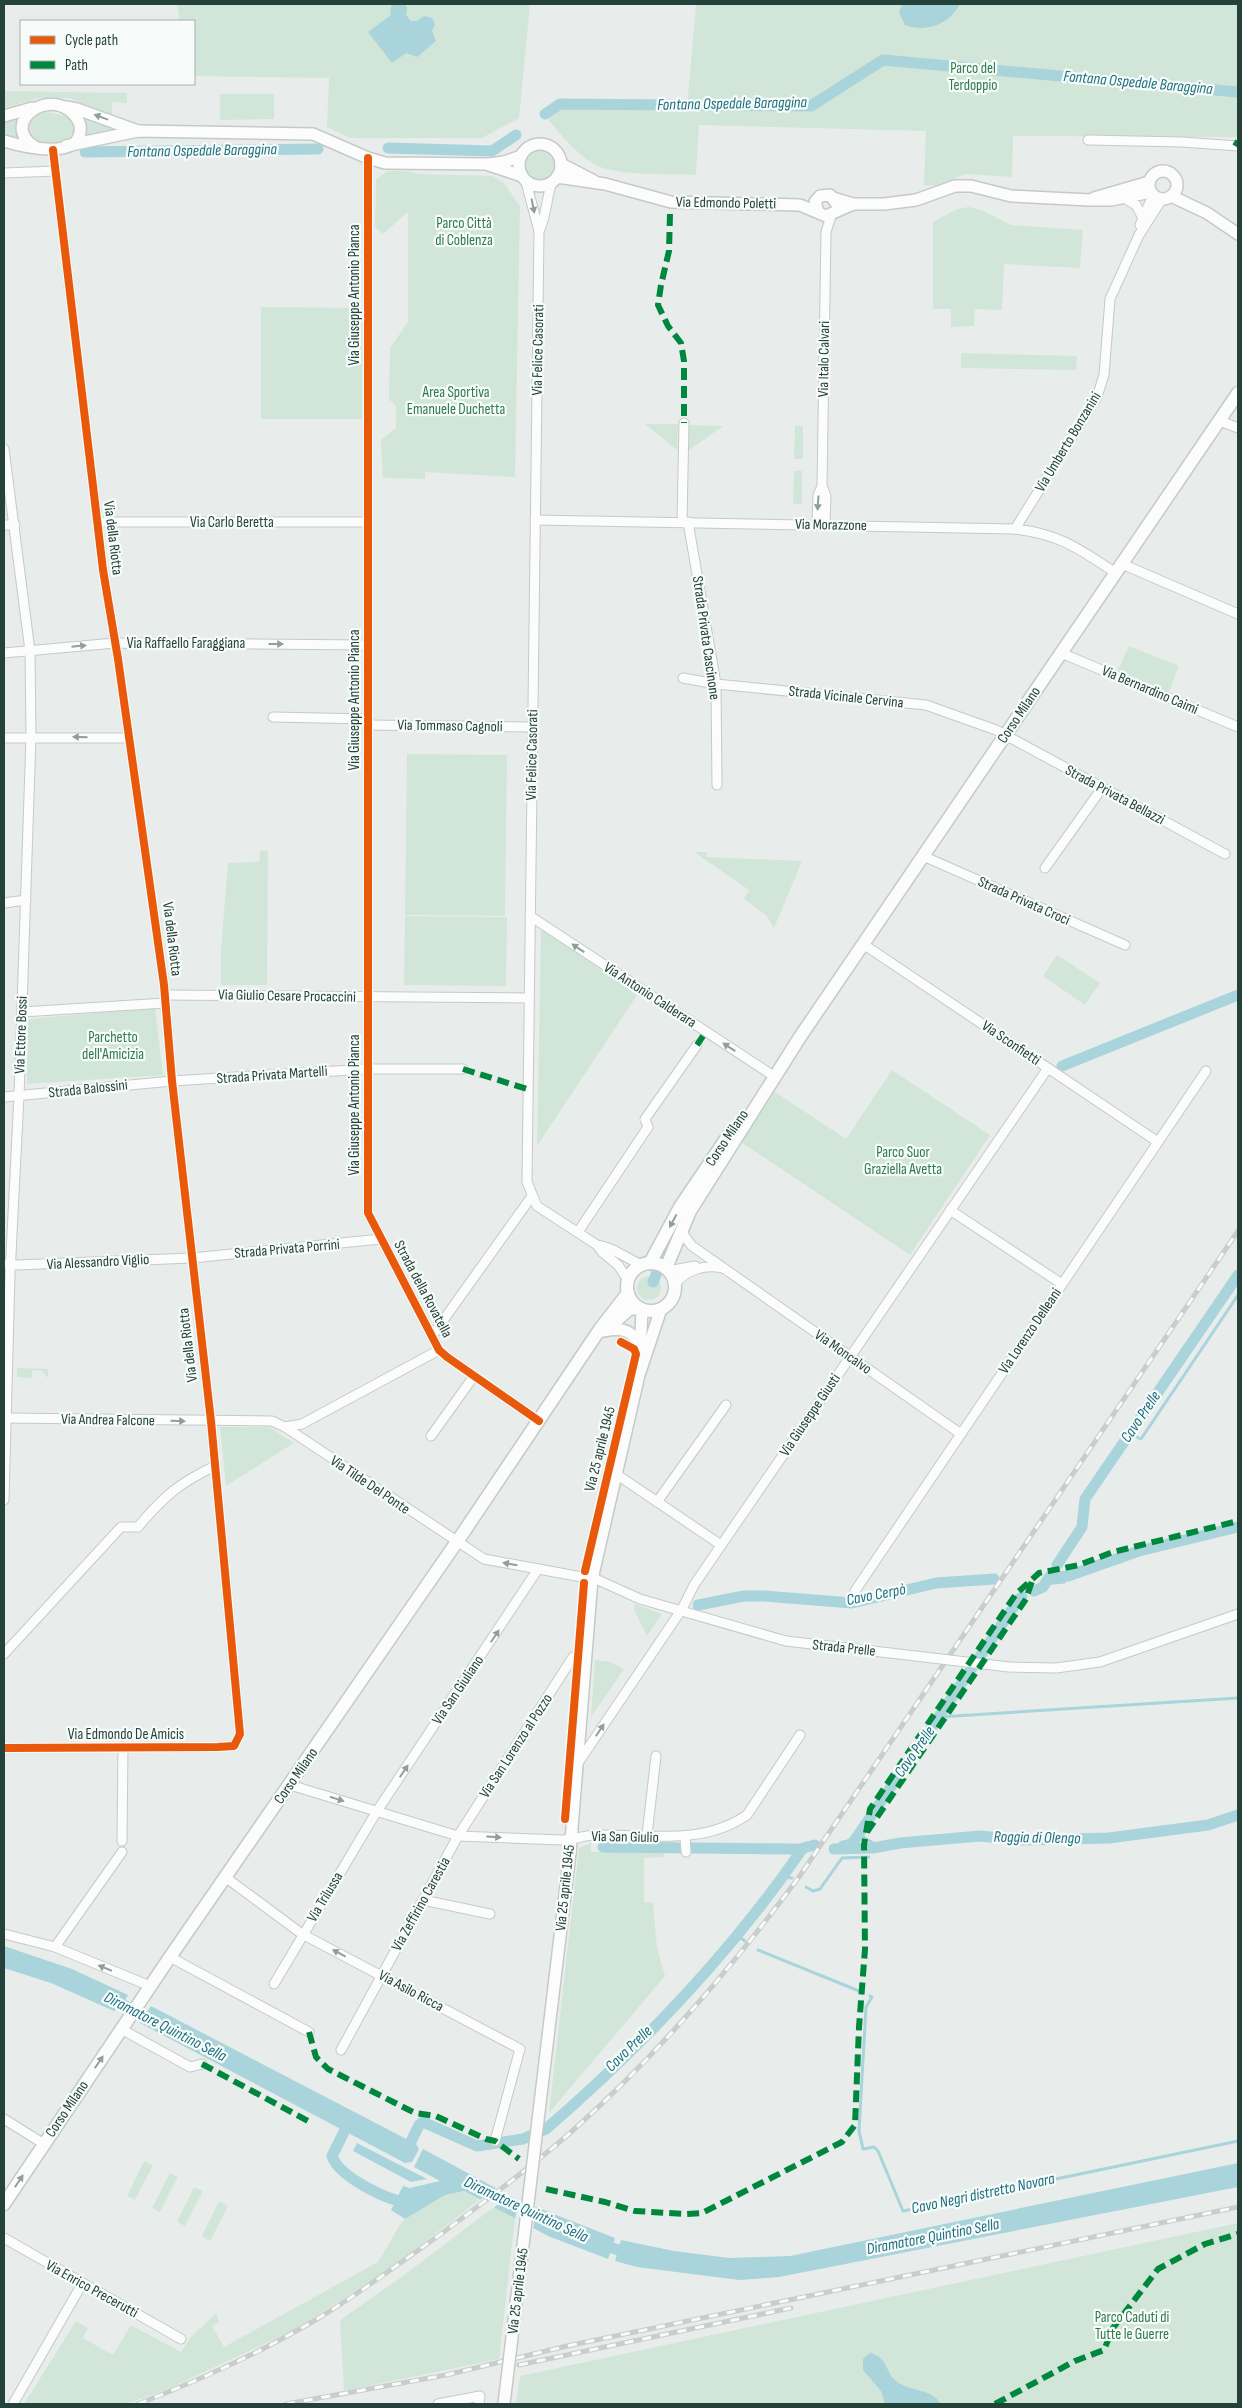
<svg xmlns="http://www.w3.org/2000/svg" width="1242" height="2408" font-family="'Sofia Sans Condensed',sans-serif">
<rect width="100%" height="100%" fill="#e8edeb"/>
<g fill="#d1e6d8">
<polygon points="177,4 530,4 519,118 482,138 350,138 327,127 329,78 194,76 194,21 180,21"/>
<path d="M696,4H1238V135L1237,137L1013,136L1012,177L965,174L939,186L924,185L926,131L699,125L696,175C673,174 615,176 596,165C576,154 561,135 546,117L568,104L687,108Z"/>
<polygon points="4,91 127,93 127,103 112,102 112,115 69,98 39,98 4,108"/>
<polygon points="220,94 274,94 274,119 220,120"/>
<path d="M46,112L68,116L76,127L73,138C63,143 30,149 27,133C26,130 27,124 27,120L33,115Z"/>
<polygon points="22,113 15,127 21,143 4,136 4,119"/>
<polygon points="81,115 130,129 78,142"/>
<circle cx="540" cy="165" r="16"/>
<polygon points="388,171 405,171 419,174 492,176 504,183 520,206 515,477 425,472 425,479 383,478 381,440 396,428 396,406 389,399 390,348 408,322 408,212 383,234 375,228 376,179"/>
<polygon points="969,207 981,210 1011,225 1083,230 1080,268 1004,264 1002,310 975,309 974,326 951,327 951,309 933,309 933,222 957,209"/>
<polygon points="261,307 362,308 362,419 261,419"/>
<polygon points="961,353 1077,356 1076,370 961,368"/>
<polygon points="645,424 678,424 677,450"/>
<polygon points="689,425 723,426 688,451"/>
<polygon points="795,426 803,426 803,459 794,459"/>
<polygon points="794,471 802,471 802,504 793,504"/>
<polygon points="1129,646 1179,666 1169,692 1118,670"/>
<polygon points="407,754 507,755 505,916 405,915"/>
<polygon points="260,851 268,851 267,985 221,985 221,949 228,863 259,862"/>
<polygon points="694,852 707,852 706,857 802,861 774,928 766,915 744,899 749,890"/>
<polygon points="405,916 507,917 506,986 404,985"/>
<polygon points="544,930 637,995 537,1146 541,931"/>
<polygon points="1057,955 1100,983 1085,1005 1043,976"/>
<polygon points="155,1008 163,1075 27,1084 28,1019"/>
<polygon points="892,1070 990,1135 910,1255 741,1142 775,1092 846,1139"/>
<circle cx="649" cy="1288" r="12"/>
<polygon points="17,1368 48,1369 48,1378 42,1371 32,1370 32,1378 17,1377"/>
<polygon points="220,1427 269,1427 294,1443 226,1486"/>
<polygon points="635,1604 662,1614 647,1636 634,1610"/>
<polygon points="595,1660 610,1662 624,1669 591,1717"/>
<polygon points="591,1843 591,1852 664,1852 664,1857 644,1858 644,1902 653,1903 657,1948 665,1976 549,2113 579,1848"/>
<polygon points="144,2161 153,2165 135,2200 127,2196"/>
<polygon points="170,2173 178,2177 160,2212 152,2208"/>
<polygon points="194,2187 203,2191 185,2226 177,2222"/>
<polygon points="464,2191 479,2200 398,2263 296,2329 168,2389 126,2404 24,2404 76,2321 88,2328 83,2338 113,2355 131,2325 181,2352 191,2337 216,2313 219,2322 212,2326 224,2347 378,2262 401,2223 408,2217 445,2195"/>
<polygon points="219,2201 228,2206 210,2241 202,2236"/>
<polygon points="494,2207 515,2218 499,2359 344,2391 340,2320 396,2281"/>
<polygon points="1238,2223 1238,2404 516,2404 520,2376"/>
</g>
<g fill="#a9d4db">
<polygon points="392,4 405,4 407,8 406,15 411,21 417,21 424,16 432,18 435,24 432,31 436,41 417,57 406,53 392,63 368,32 391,15 390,10"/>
<path d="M902,4H960C950,24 926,33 905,25L899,13Z"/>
<polygon points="4,1946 72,1969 128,1995 120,2009 117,2008 114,2011 51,1983 4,1968"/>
<polygon points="151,2006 416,2144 419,2149 412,2162 405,2163 140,2023"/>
<polygon points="357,2143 427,2179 411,2182 353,2151"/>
<polygon points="423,2149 518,2200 615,2238 608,2259 548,2236 464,2191 445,2195 405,2219 391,2210 403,2186 410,2188 440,2181 414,2167"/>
<polygon points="1238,2163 1238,2187 779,2277 739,2280 637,2267 615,2261 621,2240 674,2251 729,2258 790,2256"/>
<path d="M870,2353C889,2358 884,2371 896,2381C910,2392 931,2388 941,2404H885L881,2391L863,2370V2359Z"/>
</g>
<g fill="#e8edeb">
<polygon points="498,2187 512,2194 492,2209 477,2202"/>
<polygon points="518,2197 536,2205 533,2230 515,2221"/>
</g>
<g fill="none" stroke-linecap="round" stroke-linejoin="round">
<g stroke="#a9d4db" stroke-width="3">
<polyline points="1130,1434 1141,1439 1238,1295"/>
<polyline points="1045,1584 1064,1582 1068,1576"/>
<polyline points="939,1717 1238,1698"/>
<polyline points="859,1834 879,1847"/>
<polyline points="782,1877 792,1878"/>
<polyline points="806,1887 813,1891 820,1889 842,1858 869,1857"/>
<polyline points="738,1936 745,1941"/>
<polyline points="758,1950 859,1991"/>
<polyline points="870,1996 872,1997 866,2007 859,2131 863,2149 874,2147 878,2151 903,2211 1238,2141"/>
</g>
<g stroke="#a9d4db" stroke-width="11">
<polyline points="545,114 560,104 811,106 883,60 1238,92"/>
<polyline points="388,148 492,151 516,135"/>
<polyline points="85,152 318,149"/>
<polyline points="1062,1066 1238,995"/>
<polyline points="653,1282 665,1254"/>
<polyline points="1057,1565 1082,1527 1085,1499 1238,1275"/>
<polyline points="1055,1577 1068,1576 1139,1551 1238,1527"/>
<polyline points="1034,1591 1043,1587 1050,1576"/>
<polyline points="698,1605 744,1596 764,1596 852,1603 936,1583 994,1579"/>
<polyline points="843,1846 849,1845 854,1841 1019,1599 1022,1597"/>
<polyline points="603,1847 798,1849"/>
<polyline points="834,1849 873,1848 900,1843 980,1836 1022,1840 1109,1838 1208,1825 1238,1815"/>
<polyline points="110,1998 158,2023"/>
<path d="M349,2122L332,2156C339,2177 388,2201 410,2203"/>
<path d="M406,2152L419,2125L423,2122L477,2146L523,2139L546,2129C642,2046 731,1953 803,1848L815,1845"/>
<polyline points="597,2243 631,2254"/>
</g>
<defs>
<g id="minor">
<polyline points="1088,140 1182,142 1238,146"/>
<polyline points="368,158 368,1213 439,1350 447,1357 539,1421"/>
<polyline points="4,173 55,171"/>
<path d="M526,182L539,231L527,1182L537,1206L597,1245C613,1247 627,1259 642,1265"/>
<polyline points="1124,198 1136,205 1143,218"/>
<polyline points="1140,225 1153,195"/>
<path d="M539,231C547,216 546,198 552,182"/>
<polyline points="1220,421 1238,428"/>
<polyline points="4,449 30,651 31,736 19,1096 10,1274 4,1500"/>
<polyline points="822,486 826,232 832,213"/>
<path d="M535,520L1015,529C1060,534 1079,549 1116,573"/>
<polyline points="97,522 368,522"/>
<polyline points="682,522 684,423"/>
<polyline points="688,522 716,684 717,785"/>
<polyline points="4,525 15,525"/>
<polyline points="817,525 818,495 822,486 826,496 825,525"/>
<polyline points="1015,529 1097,397 1104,375 1110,299 1139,235 1160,202 1164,199"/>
<polyline points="1122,564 1238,614"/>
<polyline points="4,653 115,643 368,645"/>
<polyline points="1061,653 1238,727"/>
<polyline points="683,678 716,684 926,705 996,730 1225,854"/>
<polyline points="273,717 368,719"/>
<polyline points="368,725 532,727"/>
<polyline points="4,738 129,738"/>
<polyline points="923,856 1125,945"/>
<polyline points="1045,868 1102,788"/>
<polyline points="4,903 26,900"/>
<polyline points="530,916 769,1073"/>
<polyline points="863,944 1158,1142"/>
<polyline points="165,995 528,998"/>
<polyline points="22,1012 165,1003"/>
<polyline points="4,1097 172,1081 368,1069 463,1069"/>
<polyline points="950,1210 1062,1284"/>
<polyline points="682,1230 685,1237 692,1246 961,1434"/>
<polyline points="578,1232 648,1127 645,1119 697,1045"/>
<polyline points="597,1245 602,1252 618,1265 628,1280"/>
<polyline points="4,1264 17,1265 192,1258 381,1239"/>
<polyline points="668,1271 695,1266"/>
<path d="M675,1285C684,1270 706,1264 722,1268"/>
<polyline points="432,1336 532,1196"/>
<polyline points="4,1418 272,1421 285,1427 302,1424 439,1350"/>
<polyline points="285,1427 484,1559 598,1580 640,1599 786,1641 890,1653"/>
<polyline points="431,1436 474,1376"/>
<polyline points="616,1474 721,1545"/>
<polyline points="657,1502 726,1405"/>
<polyline points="855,1591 1206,1071"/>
<path d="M4,1654L121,1527H138C163,1497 179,1483 215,1466"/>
<polyline points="1009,1667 1056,1668 1100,1662 1238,1614"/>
<polyline points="4,1748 218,1747 234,1746 240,1734 211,1421 172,1081 164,985 118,659 103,570 53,150"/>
<polyline points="578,1763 682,1609 694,1585 1048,1068"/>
<path d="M290,1785L458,1836L562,1840C574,1840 584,1835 596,1835C648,1834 702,1846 747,1815L800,1735"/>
<polyline points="647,1835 656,1756"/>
<polyline points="685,1837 686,1852"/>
<polyline points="122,1841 123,1748"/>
<polyline points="225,1877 302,1934 520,2049 495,2141"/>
<polyline points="423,1900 490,1914"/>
<polyline points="4,1934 55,1947 150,1986"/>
<polyline points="55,1947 122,1852"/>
<polyline points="170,1957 309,2032"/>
<polyline points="274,1984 377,1811 538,1569"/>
<polyline points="121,2029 190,2067 202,2064"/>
<polyline points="341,2050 458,1836 573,1657"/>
<polyline points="4,2119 44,2144"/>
<polyline points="4,2238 181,2339"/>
<polyline points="13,2404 82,2284"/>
<polyline points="438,2404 480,2396 479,2404"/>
</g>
<g id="tertiary">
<polyline points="66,107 77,109 138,131"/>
<polyline points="4,116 32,108"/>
<path d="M4,141C21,146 85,163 80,125C78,118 74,114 69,110C40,90 0,128 37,148"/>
<circle cx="540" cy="165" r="21"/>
<polyline points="66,146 138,131 313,134 368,158 385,163 488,164 504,162 521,156"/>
<polyline points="561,164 594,181"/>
<polyline points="489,165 522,176"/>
<circle cx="1163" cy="185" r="14"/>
<polyline points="557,177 605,184 671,202 800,205 826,216 853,204"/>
<polyline points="1171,196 1207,213 1238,234"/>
<polyline points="833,198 853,204 884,204 916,200 955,186 971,186 1011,196 1090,200 1111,200 1151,192"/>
<polyline points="1094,198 1149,182"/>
<polyline points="818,212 815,202 820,196 830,195 836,203"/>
<path d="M604,1331C622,1327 634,1330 640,1348"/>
<polyline points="640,1356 642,1309"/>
<polyline points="570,1853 592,1579 639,1375 661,1309"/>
</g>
<g id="secondary">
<polyline points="650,1263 680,1207 732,1130"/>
<circle cx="651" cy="1287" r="24"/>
<polyline points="666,1268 690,1211 800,1037 1238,393"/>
<polyline points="606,1330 629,1309 639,1308"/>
<polyline points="4,2204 170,1957 463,1533 600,1329 628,1293"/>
</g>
</defs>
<use href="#minor" stroke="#c5cac8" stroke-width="11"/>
<use href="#tertiary" stroke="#c5cac8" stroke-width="14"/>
<use href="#secondary" stroke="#c3cbc8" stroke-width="15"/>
<use href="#minor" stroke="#fcfcfc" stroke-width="9"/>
<use href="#tertiary" stroke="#fcfcfc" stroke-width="11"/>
<use href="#secondary" stroke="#fcfcfc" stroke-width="12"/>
<defs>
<g id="rail">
<polyline points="519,2365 791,2308"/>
<path d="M138,2404C200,2380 260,2353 317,2319C360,2293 400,2263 441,2234C485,2201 529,2169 570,2133C656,2057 730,1970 799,1877L1238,1231"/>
<polyline points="286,2404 446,2375 567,2346 1238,2207"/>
</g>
</defs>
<use href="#rail" stroke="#c9cdcc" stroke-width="5"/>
<use href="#rail" stroke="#f7fbf9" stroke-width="3" stroke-dasharray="9" stroke-linecap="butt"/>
<defs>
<polyline id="minor-bridge" points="890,1653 1009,1667"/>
<polyline id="tertiary-bridge" points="504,2404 570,1853"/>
</defs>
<use href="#minor-bridge" stroke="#c5cac8" stroke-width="11" stroke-linecap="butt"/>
<use href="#tertiary-bridge" stroke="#c5cac8" stroke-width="14" stroke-linecap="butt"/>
<use href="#minor-bridge" stroke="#fcfcfc" stroke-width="9"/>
<use href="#tertiary-bridge" stroke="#fcfcfc" stroke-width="11"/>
<g stroke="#00873e" stroke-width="6" stroke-dasharray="12 6" stroke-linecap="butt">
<polyline points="1235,146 1238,141"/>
<polyline points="670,214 669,251 661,285 658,305 668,326 681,343 684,361 684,423"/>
<polyline points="697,1045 703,1036"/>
<polyline points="463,1069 527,1089"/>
<polyline points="867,1832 1026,1599 1033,1578"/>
<polyline points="309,2032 316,2057 328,2069 415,2113 436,2116 486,2139 495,2141 519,2159"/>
<polyline points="202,2064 310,2122"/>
<polyline points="546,2189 605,2202 635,2211 686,2214 702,2213 842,2142 855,2125 859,2027 865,1949 864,1845 870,1809 1016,1594 1039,1573 1079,1565 1113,1552 1238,1521"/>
<polyline points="995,2404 1075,2361 1104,2350 1113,2328 1158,2269 1205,2244 1238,2234"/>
</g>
<defs>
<g id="cycleway">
<polyline points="368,158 368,1213 439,1350 447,1357 539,1421"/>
<polyline points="585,1571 636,1354 634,1349 621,1342"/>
<polyline points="4,1748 218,1747 234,1746 240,1734 211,1421 172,1081 164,985 118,659 103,570 53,150"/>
<polyline points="565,1819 584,1583"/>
</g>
</defs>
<use href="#cycleway" stroke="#f7fbf9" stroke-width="11"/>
<use href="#cycleway" stroke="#e8590c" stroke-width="8"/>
</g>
<defs><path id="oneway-solid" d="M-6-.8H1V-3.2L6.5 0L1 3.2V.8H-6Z" transform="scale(1.25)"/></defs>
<g fill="#909f9b">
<use href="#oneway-solid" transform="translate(101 117) rotate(-160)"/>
<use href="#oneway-solid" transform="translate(533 206) rotate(79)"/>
<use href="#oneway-solid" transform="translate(818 503) rotate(94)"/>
<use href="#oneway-solid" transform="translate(276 644)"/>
<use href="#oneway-solid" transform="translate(79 646) rotate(-6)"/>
<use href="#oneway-solid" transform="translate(80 737) rotate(-179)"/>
<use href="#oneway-solid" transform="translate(578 948) rotate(-147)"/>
<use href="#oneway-solid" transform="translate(729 1047) rotate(-147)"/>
<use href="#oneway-solid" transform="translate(673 1221) rotate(118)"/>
<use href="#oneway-solid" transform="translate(178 1421) rotate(1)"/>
<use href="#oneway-solid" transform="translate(510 1564) rotate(-170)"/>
<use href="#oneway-solid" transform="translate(495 1636) rotate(-56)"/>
<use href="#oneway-solid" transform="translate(600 1730) rotate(-56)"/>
<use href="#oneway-solid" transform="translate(404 1771) rotate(-56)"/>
<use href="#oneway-solid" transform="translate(337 1799) rotate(17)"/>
<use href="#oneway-solid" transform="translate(494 1837) rotate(3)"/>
<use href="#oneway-solid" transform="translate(339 1953) rotate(-152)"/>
<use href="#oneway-solid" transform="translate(105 1968) rotate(-158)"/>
<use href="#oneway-solid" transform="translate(99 2062) rotate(-56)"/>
<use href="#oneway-solid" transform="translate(19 2181) rotate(-56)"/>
</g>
<g text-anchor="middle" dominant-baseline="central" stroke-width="4.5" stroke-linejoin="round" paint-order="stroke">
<g font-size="15" fill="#2d7a4b" stroke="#f7fbf9">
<text x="973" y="68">Parco del<tspan x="973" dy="17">Terdoppio</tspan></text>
<text x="464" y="223">Parco Città<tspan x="464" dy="17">di Coblenza</tspan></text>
<text x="456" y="392">Area Sportiva<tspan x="456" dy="17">Emanuele Duchetta</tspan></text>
<text x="113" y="1037">Parchetto<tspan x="113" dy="17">dell'Amicizia</tspan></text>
<text x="903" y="1152">Parco Suor<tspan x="903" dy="17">Graziella Avetta</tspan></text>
<text x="1132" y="2317">Parco Caduti di<tspan x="1132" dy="17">Tutte le Guerre</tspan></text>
</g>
<g font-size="15" fill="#24423a" stroke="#f7fbf9">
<text transform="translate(726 203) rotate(1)">Via Edmondo Poletti</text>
<text transform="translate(354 295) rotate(-90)">Via Giuseppe Antonio Pianca</text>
<text transform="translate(538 350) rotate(-89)">Via Felice Casorati</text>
<text transform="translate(824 359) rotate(-89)">Via Italo Calvari</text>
<text transform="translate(1068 442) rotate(-59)">Via Umberto Bonzanini</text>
<text x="232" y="522">Via Carlo Beretta</text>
<text transform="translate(831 525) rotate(1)">Via Morazzone</text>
<text transform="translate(113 538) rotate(83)">Via della Riotta</text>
<text transform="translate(706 638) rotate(82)">Strada Privata Cascinone</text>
<text x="186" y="643">Via Raffaello Faraggiana</text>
<text transform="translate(1150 690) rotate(23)">Via Bernardino Caimi</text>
<text transform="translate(846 697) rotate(6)">Strada Vicinale Cervina</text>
<text transform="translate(354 700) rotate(-90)">Via Giuseppe Antonio Pianca</text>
<text transform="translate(1019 715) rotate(-56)">Corso Milano</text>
<text transform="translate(450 726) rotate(1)">Via Tommaso Cagnoli</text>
<text transform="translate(532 755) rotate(-89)">Via Felice Casorati</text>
<text transform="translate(1115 795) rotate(28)">Strada Privata Bellazzi</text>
<text transform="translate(1024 901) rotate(24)">Strada Privata Croci</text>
<text transform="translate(172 939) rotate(83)">Via della Riotta</text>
<text transform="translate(650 995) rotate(33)">Via Antonio Calderara</text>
<text transform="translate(287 996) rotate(1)">Via Giulio Cesare Procaccini</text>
<text transform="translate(21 1035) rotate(-88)">Via Ettore Bossi</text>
<text transform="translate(1011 1043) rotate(34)">Via Sconfietti</text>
<text transform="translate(272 1075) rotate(-4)">Strada Privata Martelli</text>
<text transform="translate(88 1089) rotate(-6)">Strada Balossini</text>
<text transform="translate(354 1105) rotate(-90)">Via Giuseppe Antonio Pianca</text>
<text transform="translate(727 1138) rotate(-56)">Corso Milano</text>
<text transform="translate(287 1249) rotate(-5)">Strada Privata Porrini</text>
<text transform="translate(98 1262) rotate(-3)">Via Alessandro Viglio</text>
<text transform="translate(423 1289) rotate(62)">Strada della Rovatella</text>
<text transform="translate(1030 1331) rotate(-56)">Via Lorenzo Delleani</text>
<text transform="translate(188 1345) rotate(-97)">Via della Riotta</text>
<text transform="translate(843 1352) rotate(35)">Via Moncalvo</text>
<text transform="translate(810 1415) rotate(-56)">Via Giuseppe Giusti</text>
<text transform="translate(108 1420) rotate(1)">Via Andrea Falcone</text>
<text transform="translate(600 1449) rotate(-76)">Via 25 aprile 1945</text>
<text transform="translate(370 1485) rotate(34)">Via Tilde Del Ponte</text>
<text transform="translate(844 1648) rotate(6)">Strada Prelle</text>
<text transform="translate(458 1690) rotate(-56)">Via San Giuliano</text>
<text x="126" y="1734">Via Edmondo De Amicis</text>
<text transform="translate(516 1746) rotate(-57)">Via San Lorenzo al Pozzo</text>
<text transform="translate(296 1776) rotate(-55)">Corso Milano</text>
<text transform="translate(625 1837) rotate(1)">Via San Giulio</text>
<text transform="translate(565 1888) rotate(-84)">Via 25 aprile 1945</text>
<text transform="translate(325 1897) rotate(-59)">Via Trilussa</text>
<text transform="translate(421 1904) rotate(-61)">Via Zeffirino Carestia</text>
<text transform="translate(411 1991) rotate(28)">Via Asilo Ricca</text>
<text transform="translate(67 2109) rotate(-56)">Corso Milano</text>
<text transform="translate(92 2289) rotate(29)">Via Enrico Precerutti</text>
<text transform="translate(518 2291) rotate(-83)">Via 25 aprile 1945</text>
</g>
<g font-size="16" font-style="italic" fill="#1c6f80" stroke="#f7fbf9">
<text transform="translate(1138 83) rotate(5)">Fontana Ospedale Baraggina</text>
<text transform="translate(732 104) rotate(-1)">Fontana Ospedale Baraggina</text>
<text transform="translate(202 151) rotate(-1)">Fontana Ospedale Baraggina</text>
<text transform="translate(1141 1417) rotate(-56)">Cavo Prelle</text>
<text transform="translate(876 1595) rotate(-11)">Cavo Cerpò</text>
<text transform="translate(915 1752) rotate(-55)">Cavo Prelle</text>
<text transform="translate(1037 1838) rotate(1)">Roggia di Olengo</text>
<text transform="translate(165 2027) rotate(27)">Diramatore Quintino Sella</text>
<text transform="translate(629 2049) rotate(-44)">Cavo Prelle</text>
<text transform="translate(983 2194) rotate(-12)">Cavo Negri distretto Novara</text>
<text transform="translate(526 2210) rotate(25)">Diramatore Quintino Sella</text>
<text transform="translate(933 2237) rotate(-11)">Diramatore Quintino Sella</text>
</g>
</g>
<rect width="1242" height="2408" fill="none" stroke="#24423a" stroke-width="10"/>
<rect x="20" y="20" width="175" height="65" fill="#f7fbf9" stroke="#a3b1ad"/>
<rect x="30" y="36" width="25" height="8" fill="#e8590c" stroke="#a3b1ad"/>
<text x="65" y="45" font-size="15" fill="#24423a">Cycle path</text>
<rect x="30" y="61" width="25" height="8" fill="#00873e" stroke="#a3b1ad"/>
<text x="65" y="70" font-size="15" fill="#24423a">Path</text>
</svg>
